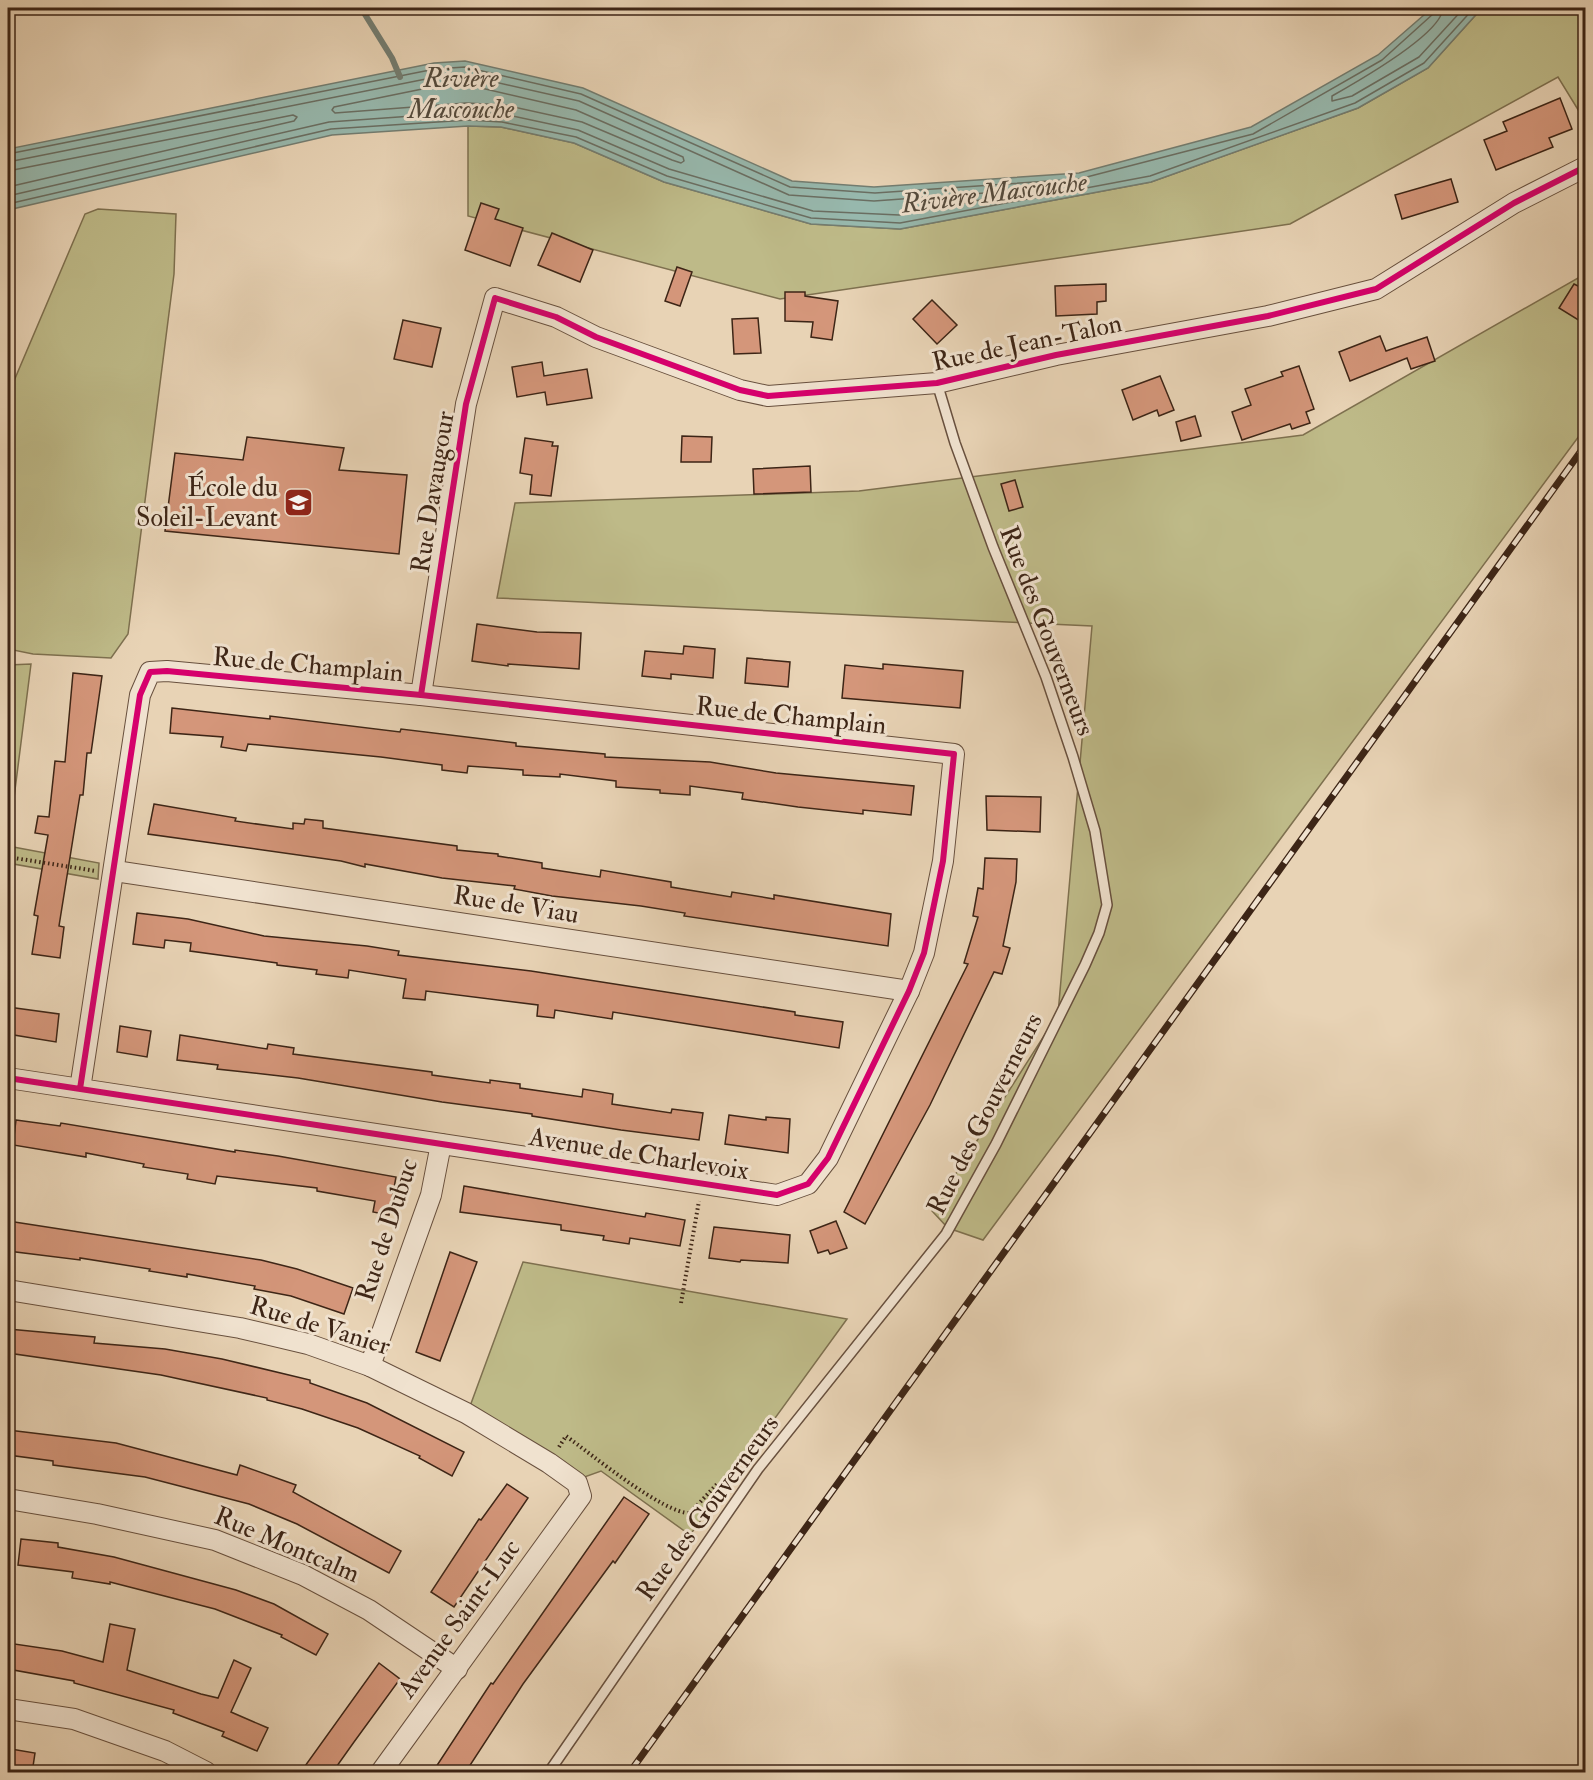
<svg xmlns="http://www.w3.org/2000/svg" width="1593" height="1780" font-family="'IM FELL Double Pica',serif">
<rect width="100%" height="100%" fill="#e8d3b5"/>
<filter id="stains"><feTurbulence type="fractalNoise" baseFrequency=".00333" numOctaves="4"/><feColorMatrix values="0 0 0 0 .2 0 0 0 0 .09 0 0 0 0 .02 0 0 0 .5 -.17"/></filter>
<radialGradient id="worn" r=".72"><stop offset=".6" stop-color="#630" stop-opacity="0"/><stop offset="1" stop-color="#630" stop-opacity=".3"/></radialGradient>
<g fill="#beba88" stroke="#7e704f" stroke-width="1.5">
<polygon points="1482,8 1585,8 1585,121 1558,77 1290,224 780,299 468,216 468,126 501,127 574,143 664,182 811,224 900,229 1151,182 1358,108 1428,68"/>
<polygon points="98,209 176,214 174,274 128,634 111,658 33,654 8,649 8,395 85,214"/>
<polygon points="1585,274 1585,428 983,1240 948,1228 932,1211 1058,1014 1092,626 497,598 515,503 859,491 1303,435"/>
<polygon points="31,664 8,845 8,665"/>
<polygon points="8,846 99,863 98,879 8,863"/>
<polygon points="523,1262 847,1319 690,1535 601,1471 579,1479 469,1409"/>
</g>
<polygon fill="#97b8ad" stroke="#737d71" stroke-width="1.5" points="1432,8 1482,8 1428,68 1358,108 1151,182 900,229 811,224 664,182 574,143 501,127 468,126 332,135 8,210 8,149 434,63 465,61 583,88 792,181 874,187 1079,173 1251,127 1378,55"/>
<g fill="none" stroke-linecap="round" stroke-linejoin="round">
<g stroke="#6a6e62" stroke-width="1.5">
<path d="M1443,8C1442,34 1355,83 1332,96V101L1352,96L1419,57L1464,8"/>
<polygon points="464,84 576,110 683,157 684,161 681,163 672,160 582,122 505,105 466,103 335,113 332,110 334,107 437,86"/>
<polyline points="8,154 435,69 465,67 581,94 790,187 875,193 1079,179 1253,134 1382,60 1433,14 1435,8"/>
<polyline points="8,162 436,77 464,75 579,101 789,195 874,201 985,193 988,196 986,199 899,215 813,211 669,169 578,130 503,114 468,112 329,122 8,196"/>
<polyline points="8,171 293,115 297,117 294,121 8,187"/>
<polyline points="8,204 331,129 468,120 502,122 576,137 667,176 811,218 900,223 1150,176 1355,103 1424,63 1474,8"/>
</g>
<polyline stroke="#737d71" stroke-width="6" points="361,8 392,58 400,77"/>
</g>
<g fill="#d4967a" stroke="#3d2516" stroke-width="1.5">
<polygon points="1560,98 1572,129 1549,138 1553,147 1496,170 1484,140 1507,131 1503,122"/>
<polygon points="1451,179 1458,202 1402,219 1395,195"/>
<polygon points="481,203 499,209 495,219 523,228 510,266 465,250"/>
<polygon points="552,233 593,250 580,282 538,265"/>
<polygon points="677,267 692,272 680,306 665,301"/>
<polygon points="1106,284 1106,301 1097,302 1097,314 1056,316 1055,286"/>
<polygon points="1574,284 1586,290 1586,311 1580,321 1559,308"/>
<polygon points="785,292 805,292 805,296 838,301 832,340 811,337 813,322 785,321"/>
<polygon points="932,300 957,325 937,344 913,319"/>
<polygon points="758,318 761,353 734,354 732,319"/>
<polygon points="403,320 441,328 432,367 394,359"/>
<polygon points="1380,336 1386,351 1427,337 1435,361 1411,369 1407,358 1350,381 1339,352"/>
<polygon points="542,362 544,376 587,369 592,398 547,405 545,392 517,397 512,367"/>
<polygon points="1299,366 1314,409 1306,412 1310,423 1292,429 1290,424 1242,440 1232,412 1251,405 1245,389 1283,376 1281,372"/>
<polygon points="1160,376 1174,410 1159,416 1157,410 1133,420 1122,390"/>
<polygon points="1195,416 1201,436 1181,441 1176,422"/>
<polygon points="682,436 712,437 711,462 681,462"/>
<polygon points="247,437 344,448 339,470 407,475 399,554 165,531 175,453 243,460"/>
<polygon points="525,438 553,442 552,446 558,446 551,496 530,494 532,475 520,473"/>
<polygon points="810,466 811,492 754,494 753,469"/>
<polygon points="1015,480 1023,507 1009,511 1001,484"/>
<polygon points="477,624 537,632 581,633 579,669 508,664 508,666 472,661"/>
<polygon points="684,646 715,649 713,678 671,674 671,679 642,676 645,651 683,654"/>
<polygon points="747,658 790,662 788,687 745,683"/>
<polygon points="883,664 963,671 960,708 842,698 845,665 883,669"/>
<polygon points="73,673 102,676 91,753 87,753 83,795 80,795 59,926 64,927 60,958 32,954 38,916 34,915 48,835 35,833 38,816 49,817 55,761 65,762"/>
<polygon points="172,708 270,719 270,716 400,732 401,729 516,743 516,746 605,754 605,757 710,762 776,773 914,786 911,815 863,810 863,814 798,807 742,799 743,793 690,786 690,795 660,793 660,790 616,787 616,781 560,774 560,777 523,775 523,770 468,766 467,773 442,770 442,765 381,757 248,744 246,751 221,747 223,737 170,733"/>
<polygon points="986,796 1041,797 1040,832 987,830"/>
<polygon points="154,804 236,818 235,821 293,829 293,823 304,824 305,819 323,821 323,828 457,846 457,850 498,854 498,856 542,863 542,868 600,877 601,870 671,882 671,887 731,897 732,892 774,899 774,895 891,914 888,946 684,916 685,913 641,906 552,896 514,889 515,886 442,878 365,864 365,867 341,861 148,834"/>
<polygon points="985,858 1017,859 1016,882 1003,946 1010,948 1002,974 994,972 930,1105 865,1224 844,1212 968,964 964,963 978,917 973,916 978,888 983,889"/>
<polygon points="137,913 188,919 264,936 367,946 399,951 398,955 531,971 795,1012 795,1015 843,1022 839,1048 613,1012 612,1019 555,1010 554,1018 537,1016 538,1005 426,991 425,1000 403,998 406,979 349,970 348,978 316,974 317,970 277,965 277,963 190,951 191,943 165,940 164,948 133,944"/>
<polygon points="8,1007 59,1014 56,1042 8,1034"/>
<polygon points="120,1026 151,1031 147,1057 117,1052"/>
<polygon points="180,1035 267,1049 268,1044 294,1048 293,1054 432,1072 432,1075 490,1083 490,1080 520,1084 520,1088 582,1097 583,1089 613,1094 612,1104 671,1113 672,1109 703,1113 699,1140 621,1130 532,1116 532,1114 442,1102 298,1078 217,1069 218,1065 177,1060"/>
<polygon points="729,1115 766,1120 766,1117 790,1119 788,1153 725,1144"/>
<polygon points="16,1120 60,1126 61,1123 235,1152 235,1150 278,1156 396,1177 389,1215 373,1212 375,1201 317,1191 317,1188 217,1176 215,1184 187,1179 188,1174 143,1167 144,1164 86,1153 86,1157 13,1145"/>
<polygon points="464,1186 645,1217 646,1213 685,1220 680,1246 630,1238 629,1244 603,1240 604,1236 561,1230 561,1225 460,1212"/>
<polygon points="8,1221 261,1260 297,1269 353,1288 344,1314 291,1296 254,1289 255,1286 187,1274 187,1277 149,1271 150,1269 80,1258 80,1260 8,1251"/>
<polygon points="836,1221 847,1248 830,1254 828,1250 818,1253 810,1231"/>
<polygon points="714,1227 790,1235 788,1263 741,1260 740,1262 709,1258"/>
<polygon points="450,1252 477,1262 440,1361 416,1352"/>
<polygon points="8,1329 95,1337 94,1343 165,1349 222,1359 310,1380 310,1383 367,1403 464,1452 452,1476 419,1458 420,1456 358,1428 302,1409 267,1400 267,1398 161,1375 8,1353"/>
<polygon points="8,1430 116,1443 237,1475 240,1465 296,1485 293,1492 401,1551 389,1573 297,1524 249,1504 145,1477 53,1465 53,1461 8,1455"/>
<polygon points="507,1484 528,1498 454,1607 431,1592 479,1519 481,1520"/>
<polygon points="624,1497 649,1514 615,1563 613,1561 523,1684 465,1773 432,1773 491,1683 493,1684"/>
<polygon points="21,1539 58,1543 58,1547 114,1557 236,1590 274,1604 328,1634 316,1655 281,1637 282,1635 215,1609 110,1582 110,1584 72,1578 73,1572 18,1565"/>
<polygon points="110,1624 135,1629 127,1670 201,1694 218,1698 234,1660 251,1668 231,1712 268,1728 257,1751 222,1736 224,1732 173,1713 174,1710 74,1683 74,1681 8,1669 8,1643 62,1651 103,1662"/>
<polygon points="379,1663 400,1679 354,1742 332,1773 300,1773"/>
<polygon points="11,1749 35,1753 32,1773 8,1773"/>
</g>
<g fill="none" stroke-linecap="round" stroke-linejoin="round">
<defs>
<polyline id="lane" points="549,1772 758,1469 946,1234 996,1144 1085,965 1099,933 1107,905 1095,831 1073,757 1046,677 993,547 955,443 937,383"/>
<g id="street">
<polyline points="421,695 466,404 495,298 556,317 596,337 740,390 768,396 937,383 1056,355 1268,316 1376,289 1514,203 1583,168"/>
<polyline points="115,871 909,991"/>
<polyline points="8,1078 777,1195 808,1184 828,1158 909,991 924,953 943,861 954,754 421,695 167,671 150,672 140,695 80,1089"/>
<polyline points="8,1290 240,1328 308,1344 370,1366 466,1413 549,1463 577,1483 581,1496 381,1772"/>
<polyline points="370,1366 431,1195 441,1144"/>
<polyline points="8,1499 97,1514 215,1540 303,1575 369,1610 457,1669"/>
<polyline points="8,1709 74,1719 165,1751 206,1772"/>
</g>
</defs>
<use href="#lane" stroke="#68503e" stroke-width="12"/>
<use href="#street" stroke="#68503e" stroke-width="22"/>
<g stroke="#3d2516" stroke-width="4" stroke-dasharray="1.5 3" stroke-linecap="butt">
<polyline points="8,857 96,871"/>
<polyline points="681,1303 699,1201"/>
<path d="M559,1447L566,1436C591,1454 664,1514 690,1513L717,1484"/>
</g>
<use href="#lane" stroke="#f0e2cf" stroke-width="9"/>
<use href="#street" stroke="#f0e2cf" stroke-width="20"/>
<defs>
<polyline id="rail" points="630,1772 1586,444"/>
</defs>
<use href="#rail" stroke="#3d2516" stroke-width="7"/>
<use href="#rail" stroke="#f0e2cf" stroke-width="4.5" stroke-dasharray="14" stroke-linecap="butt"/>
<defs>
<g id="cycleway">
<polyline points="421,695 466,404 495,298 556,317 596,337 740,390 768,396 937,383 1056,355 1268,316 1376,289 1514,203 1583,168"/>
<polyline points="8,1078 777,1195 808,1184 828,1158 909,991 924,953 943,861 954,754 421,695 167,671 150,672 140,695 80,1089"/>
</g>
</defs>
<use href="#cycleway" stroke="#f0e2cf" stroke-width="10"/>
<use href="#cycleway" stroke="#d6006c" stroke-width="6"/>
</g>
<defs>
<symbol id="school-square" viewBox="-11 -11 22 22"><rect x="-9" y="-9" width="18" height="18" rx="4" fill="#8f2418" stroke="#f0e2cf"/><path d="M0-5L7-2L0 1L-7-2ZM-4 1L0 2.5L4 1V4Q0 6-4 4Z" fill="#fff"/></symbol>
</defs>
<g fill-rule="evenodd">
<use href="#school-square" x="282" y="486" width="33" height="33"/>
</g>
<g text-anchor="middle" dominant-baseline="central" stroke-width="6" stroke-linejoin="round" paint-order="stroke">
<g font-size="26" fill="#3d2516" stroke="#f0e2cf">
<text transform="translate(1027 343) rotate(-12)">Rue de Jean-Talon</text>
<text transform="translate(433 492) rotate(-81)">Rue Davaugour</text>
<text transform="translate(1047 631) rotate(69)">Rue des Gouverneurs</text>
<text transform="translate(308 665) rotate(5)">Rue de Champlain</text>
<text transform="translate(791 716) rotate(6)">Rue de Champlain</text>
<text transform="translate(516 905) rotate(9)">Rue de Viau</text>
<text transform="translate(985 1114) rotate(-63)">Rue des Gouverneurs</text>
<text transform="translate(639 1154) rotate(9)">Avenue de Charlevoix</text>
<text transform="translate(387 1230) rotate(-72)">Rue de Dubuc</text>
<text transform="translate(320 1326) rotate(17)">Rue de Vanier</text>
<text transform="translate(708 1508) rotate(-54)">Rue des Gouverneurs</text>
<text transform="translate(287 1545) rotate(23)">Rue Montcalm</text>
<text transform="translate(459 1619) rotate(-54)">Avenue Saint-Luc</text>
</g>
<g font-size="26" fill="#3d2516" stroke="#f0e2cf" text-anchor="end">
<text x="278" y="488">École du<tspan x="278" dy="30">Soleil-Levant</tspan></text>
</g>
<g font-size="27" font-style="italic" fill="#544a3c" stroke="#f0e2cf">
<text x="461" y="78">Rivière<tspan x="461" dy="31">Mascouche</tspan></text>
<text transform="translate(994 193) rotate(-7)">Rivière Mascouche</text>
</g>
</g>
<rect width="1593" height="1780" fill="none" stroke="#e8d3b5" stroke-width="30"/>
<rect x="9" y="9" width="1575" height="1762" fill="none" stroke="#3d2516" stroke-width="3"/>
<rect x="15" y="15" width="1563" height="1750" fill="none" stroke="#3d2516" stroke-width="1.5"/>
<rect width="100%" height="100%" filter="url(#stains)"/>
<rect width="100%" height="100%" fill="url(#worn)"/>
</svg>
